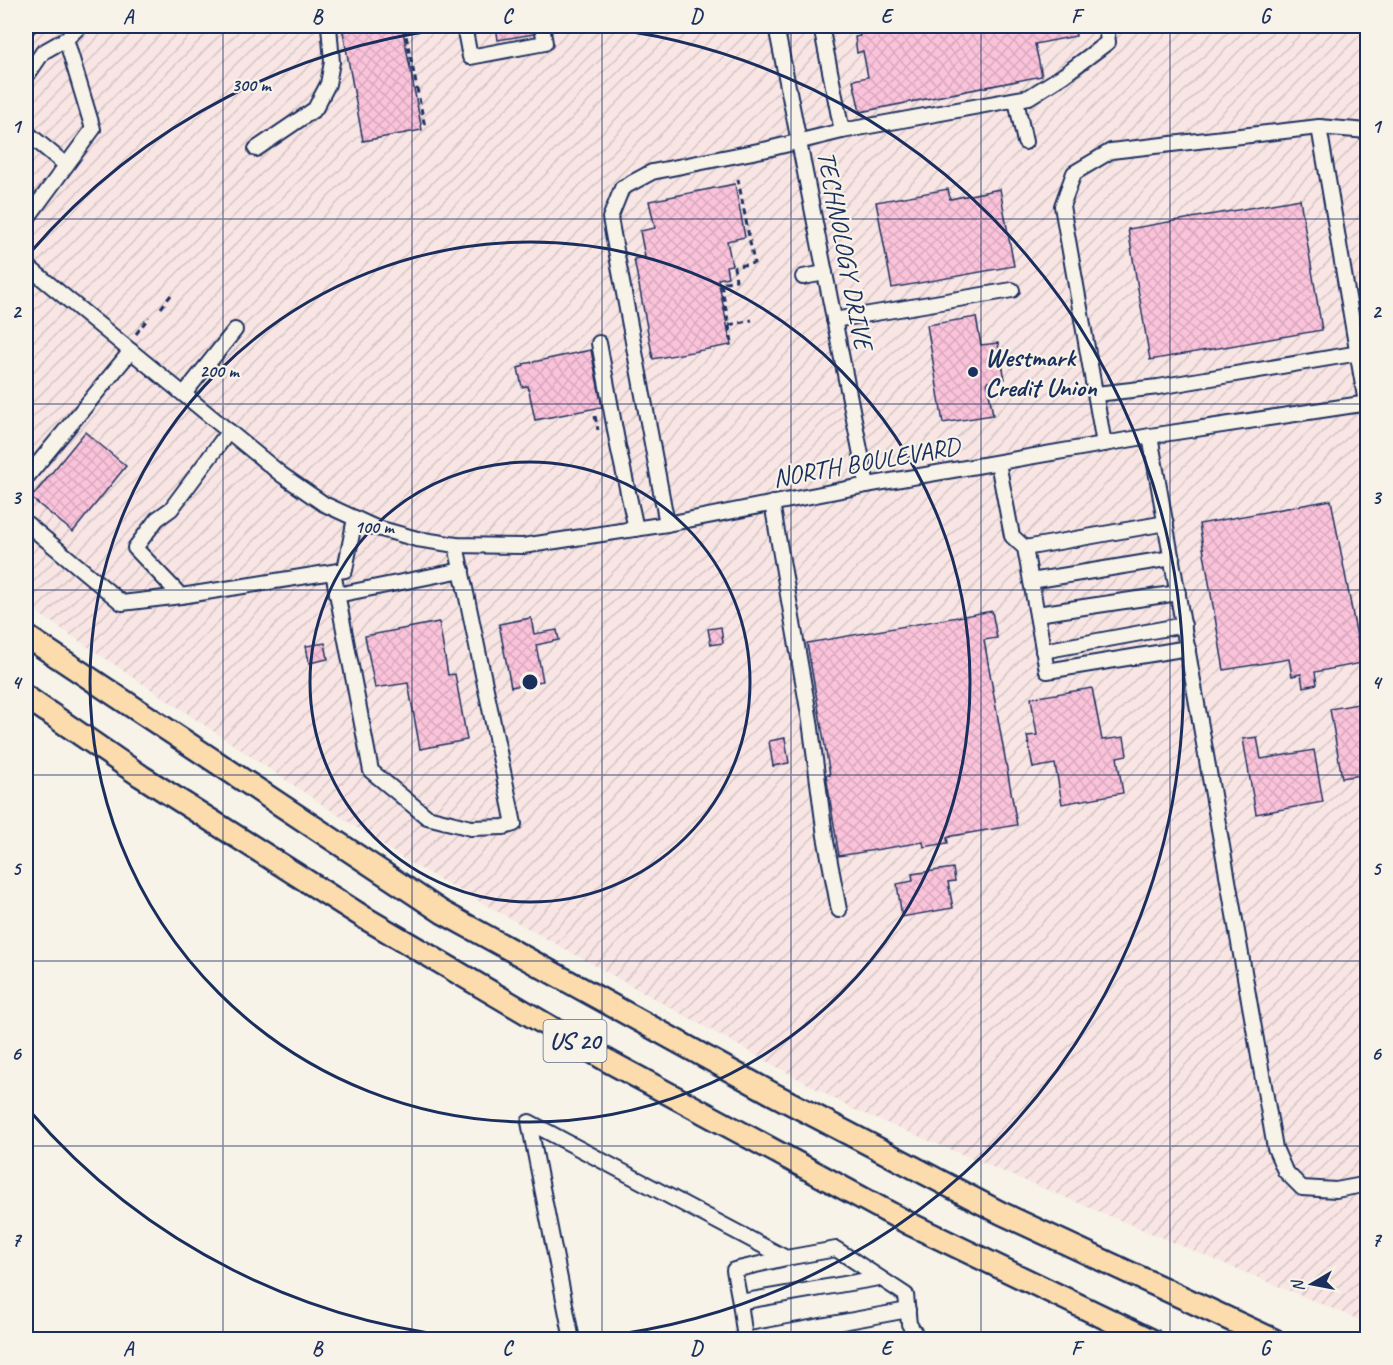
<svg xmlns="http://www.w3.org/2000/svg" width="1393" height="1365" font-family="Caveat,sans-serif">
<defs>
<pattern id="industrial-furrows" width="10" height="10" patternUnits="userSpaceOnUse" patternTransform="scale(1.5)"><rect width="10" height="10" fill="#f8e5e4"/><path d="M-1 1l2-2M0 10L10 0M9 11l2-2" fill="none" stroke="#d4c5c6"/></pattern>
<pattern id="building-cross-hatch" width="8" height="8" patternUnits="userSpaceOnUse" patternTransform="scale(1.5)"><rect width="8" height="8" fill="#fbc3da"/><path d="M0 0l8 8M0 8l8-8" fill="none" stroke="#d7a8be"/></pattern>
</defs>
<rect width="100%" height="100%" fill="#f7f3e8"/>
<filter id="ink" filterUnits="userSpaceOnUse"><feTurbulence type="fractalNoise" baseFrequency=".0167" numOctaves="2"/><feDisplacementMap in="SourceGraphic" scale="12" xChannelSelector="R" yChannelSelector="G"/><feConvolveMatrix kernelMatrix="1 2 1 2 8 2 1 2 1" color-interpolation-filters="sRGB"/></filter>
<g filter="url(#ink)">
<polygon fill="url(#industrial-furrows)" points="26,26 1367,26 1367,1323 853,1109 405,860 26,605"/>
<g fill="url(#building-cross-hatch)" stroke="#1b2f5e" stroke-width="1.5">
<polygon points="342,26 402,26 422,130 363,141"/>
<polygon points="496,26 533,26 534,34 498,40"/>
<polygon points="857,26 1074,26 1076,36 1035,44 1042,76 860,112 853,80 868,77 863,51 857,53 855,37 860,36"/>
<polygon points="735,184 745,237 727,241 732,265 726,266 728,277 718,279 731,345 653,359 634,259 645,257 640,231 655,228 649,201"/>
<polygon points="948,189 950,199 1000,189 1014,266 892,288 876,202"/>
<polygon points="1300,199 1322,330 1150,360 1128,229"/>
<polygon points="976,317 981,345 998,343 1005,379 987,382 993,415 943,423 927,325"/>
<polygon points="591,350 602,407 535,420 528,386 522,387 518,368 524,366 523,364"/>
<polygon points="85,432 126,466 73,532 31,498"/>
<polygon points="1331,500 1362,663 1315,672 1317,684 1303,687 1301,674 1292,676 1289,659 1224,670 1199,524"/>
<polygon points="992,611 997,638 984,640 1017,825 952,836 947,838 948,843 924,847 923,842 839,856 826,775 830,775 807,643"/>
<polygon points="531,618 534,634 557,630 559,640 536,645 543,681 511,687 499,624"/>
<polygon points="439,622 448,675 455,674 467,740 420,749 408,683 375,688 365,636"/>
<polygon points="721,627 723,643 711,645 708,629"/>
<polygon points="325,643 328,659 309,663 306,646"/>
<polygon points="1092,688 1102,740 1124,737 1127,755 1117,757 1123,793 1062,804 1055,764 1033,768 1027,736 1037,735 1031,698"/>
<polygon points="1363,703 1368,727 1368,774 1342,778 1330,709"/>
<polygon points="1257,737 1261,759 1314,750 1323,802 1256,814 1243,739"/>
<polygon points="785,738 789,763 773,766 769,741"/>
<polygon points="953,868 955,881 948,882 953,908 902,917 897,884 913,881 912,874"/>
</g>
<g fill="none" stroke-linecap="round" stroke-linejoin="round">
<defs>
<g id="minor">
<polyline points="464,26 470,57 545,43 542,26"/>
<polyline points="776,26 867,485"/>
<polyline points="821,26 842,131 1029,97 1064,75 1108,42 1106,26"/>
<polyline points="26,29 29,26"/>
<polyline points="26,77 43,52 66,39"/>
<polyline points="1016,100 1025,142"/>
<polyline points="1319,127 1366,403"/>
<polyline points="26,132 66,165"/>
<polyline points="256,149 315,109 328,84 332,62 329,26"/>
<polyline points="26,220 93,129 66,39 80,26"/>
<polyline points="26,265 282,475 324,504 374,527 417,539 456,545 523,546 667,524 867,485 1150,436 1368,403"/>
<polyline points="803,277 825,273"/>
<polyline points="834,320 1012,290"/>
<polyline points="599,343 618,446 636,529"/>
<polyline points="184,394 235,330"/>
<polyline points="1096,394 1158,387 1365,352"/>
<polyline points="1150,436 1275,1148 1285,1171 1302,1188 1336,1190 1368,1184"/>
<polyline points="1104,444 1062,206 1074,173 1111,151 1319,127 1368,131"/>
<polyline points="998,463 1012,536 1025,548 1047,671 1188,648"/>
<polyline points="26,478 131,351"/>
<polyline points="772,503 810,721 825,836 839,910"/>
<polyline points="26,523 122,603 181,596 135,548 157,519 171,509 229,431"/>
<polyline points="667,524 610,218 622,188 652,172 768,149 842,131"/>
<polyline points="1025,548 1166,523"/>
<polyline points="333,572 371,771 427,817 471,828 504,827 514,824 456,545"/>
<polyline points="1031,581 1172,558"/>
<polyline points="337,595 462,570"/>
<polyline points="181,596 345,570 355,518"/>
<polyline points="1037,614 1178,593"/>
<polyline points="1043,651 1184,625"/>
<polyline points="740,1302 734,1270 786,1258"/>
<polyline points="572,1340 529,1122 786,1258 836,1249 906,1295 909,1324 919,1340"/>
<polyline points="743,1340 745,1339 740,1302 879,1278"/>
<polyline points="745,1340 908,1310"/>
</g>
<g id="highway">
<polyline points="26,636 442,912 773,1094 1001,1213 1274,1340"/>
<polyline points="26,697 141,776 365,918 608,1061 910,1224 1151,1340"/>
</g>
</defs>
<use href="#minor" stroke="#1b2f5e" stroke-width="18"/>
<use href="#highway" stroke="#1b2f5e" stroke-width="26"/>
<g stroke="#1b2f5e" stroke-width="3" stroke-dasharray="6 4.5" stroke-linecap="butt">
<polyline points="404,26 425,127"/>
<polyline points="161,308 171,295"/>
<polyline points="729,325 752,320"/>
<polyline points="136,334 149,317"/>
<polyline points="732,342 721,283 736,280 734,267 754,263 738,179"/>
<polyline points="595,416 598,430"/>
</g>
<use href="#minor" stroke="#f7f3e8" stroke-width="14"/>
<use href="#highway" stroke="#fcdcac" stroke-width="21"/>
</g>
</g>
<path fill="none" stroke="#1b2f5e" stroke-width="1.5" stroke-opacity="0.55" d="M223,26V1340M412,26V1340M602,26V1340M791,26V1340M981,26V1340M1170,26V1340M26,219H1368M26,404H1368M26,590H1368M26,775H1368M26,961H1368M26,1146H1368"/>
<g fill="none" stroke="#1b2f5e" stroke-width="3">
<circle cx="530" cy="682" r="220"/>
<circle cx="530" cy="682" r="440"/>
<path d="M484 1339A659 659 0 0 1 29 1110M29 254A659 659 0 0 1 473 26M587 26A659 659 0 0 1 576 1339"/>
</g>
<circle fill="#1b2f5e" stroke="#f7f3e8" stroke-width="2" cx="973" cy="372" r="6"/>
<g text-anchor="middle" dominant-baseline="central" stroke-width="4.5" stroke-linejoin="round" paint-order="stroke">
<rect fill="#f7f3e8" stroke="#5d6a87" stroke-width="1.5" x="543.5" y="1020" width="63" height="42" rx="4.5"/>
<g font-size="24" font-weight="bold" fill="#1b2f5e">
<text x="575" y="1041">US 20</text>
</g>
<g font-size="26" fill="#1b2f5e" stroke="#f7f3e8">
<text transform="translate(845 250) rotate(79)">TECHNOLOGY DRIVE</text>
<text transform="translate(866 462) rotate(-10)">NORTH BOULEVARD</text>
</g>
<g font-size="26" font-weight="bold" fill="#1b2f5e" stroke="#f7f3e8" text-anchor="start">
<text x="985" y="357">Westmark<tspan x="985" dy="30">Credit Union</tspan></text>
</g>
</g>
<circle cx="530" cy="682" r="9" fill="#1b2f5e" stroke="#f7f3e8" stroke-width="3"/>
<g font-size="18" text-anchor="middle" font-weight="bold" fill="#1b2f5e" stroke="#f7f3e8" stroke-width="4.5" stroke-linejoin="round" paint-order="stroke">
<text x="251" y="91">300 m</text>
<text x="219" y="377">200 m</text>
<text x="374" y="533">100 m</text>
</g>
<rect width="1393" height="1365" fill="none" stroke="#f7f3e8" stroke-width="66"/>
<g transform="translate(1312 1284) rotate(260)" stroke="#f7f3e8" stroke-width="4.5" paint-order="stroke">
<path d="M0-4.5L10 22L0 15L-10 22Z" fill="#1b2f5e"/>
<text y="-9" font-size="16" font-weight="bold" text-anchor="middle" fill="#1b2f5e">N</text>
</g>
<rect x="33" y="33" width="1327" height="1299" fill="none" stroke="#1b2f5e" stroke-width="2"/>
<g font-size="20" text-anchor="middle" font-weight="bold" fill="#1b2f5e">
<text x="128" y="23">A</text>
<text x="317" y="23">B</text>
<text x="507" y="23">C</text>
<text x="696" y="23">D</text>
<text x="886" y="23">E</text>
<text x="1076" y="23">F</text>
<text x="1265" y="23">G</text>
<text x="16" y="133">1</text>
<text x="1376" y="133">1</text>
<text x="16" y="318">2</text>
<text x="1376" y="318">2</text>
<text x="16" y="504">3</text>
<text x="1376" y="504">3</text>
<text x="16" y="689">4</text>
<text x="1376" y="689">4</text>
<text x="16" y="875">5</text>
<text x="1376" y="875">5</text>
<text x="16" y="1060">6</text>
<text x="1376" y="1060">6</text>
<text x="16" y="1246">7</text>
<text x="1376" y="1246">7</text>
<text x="128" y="1355">A</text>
<text x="317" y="1355">B</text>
<text x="507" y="1355">C</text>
<text x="696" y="1355">D</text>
<text x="886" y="1355">E</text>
<text x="1076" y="1355">F</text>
<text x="1265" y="1355">G</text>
</g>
</svg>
